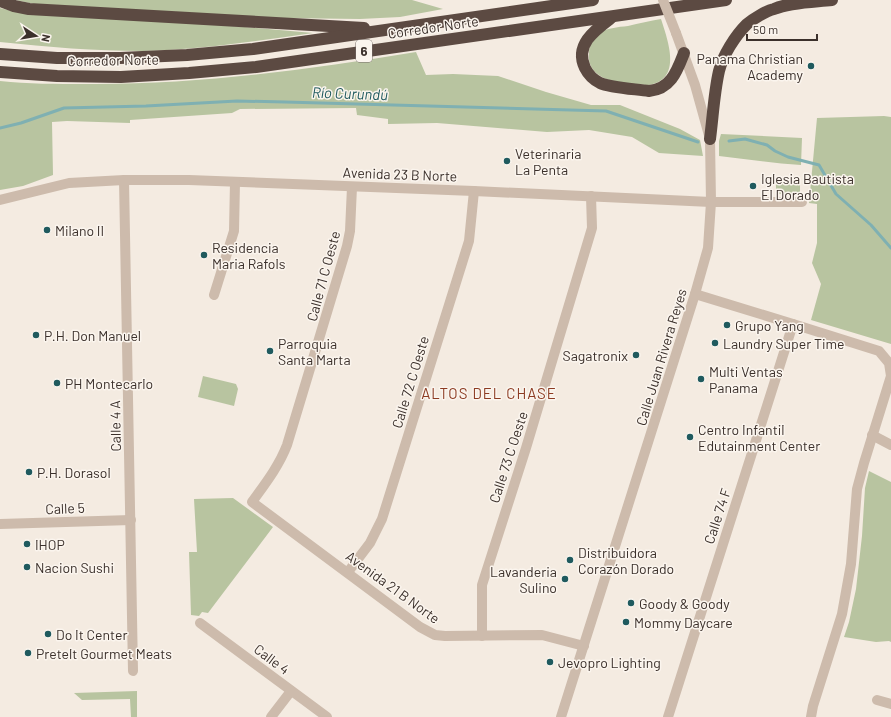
<svg xmlns="http://www.w3.org/2000/svg" width="891" height="717" font-family="Barlow,sans-serif">
<rect width="100%" height="100%" fill="#f4ebe1"/>
<g fill="#b8c4a0">
<polygon points="16,0 412,0 443,9 400,17 360,19 281,18 34,4"/>
<path d="M0,8L16,12L222,25L313,33C257,41 200,50 143,51C95,51 48,47 0,42Z"/>
<path d="M661,19C668,41 683,80 648,85C626,84 586,83 589,53C589,46 593,38 598,34C606,28 618,27 628,26C639,23 650,21 661,19Z"/>
<path d="M416,52L426,75L453,74L498,76L546,92L591,105H620L680,129L700,140L703,156L659,153L632,137L589,130L547,132L437,123L388,124V119L357,115L356,108L240,109L232,113L130,120V123L67,121L52,122L53,175L23,186L0,190V81C28,84 56,84 85,84C196,85 306,70 416,52Z"/>
<polygon points="884,116 891,117 891,344 811,320 821,284 812,263 817,243 817,204 809,203 817,118"/>
<path d="M721,134L802,138L801,165C773,163 746,159 719,156V141Z"/>
<rect x="776" y="180" width="24" height="14"/>
<polygon points="203,376 236,384 238,389 234,406 198,397"/>
<polygon points="869,471 891,482 891,642 889,641 876,642 844,637 849,622 856,589 862,536 865,488"/>
<polygon points="233,498 273,527 208,613 202,612 199,616 191,615 189,552 197,552 194,499"/>
<polygon points="137,691 137,717 131,717 130,699 82,700 74,693"/>
</g>
<g fill="none" stroke-linecap="round" stroke-linejoin="round">
<g stroke="#7fb0b2" stroke-width="3">
<polyline points="0,128 21,123 64,108 146,106 237,101 285,102 606,111 698,142"/>
<polyline points="729,141 745,139 767,145 775,151 788,157 819,165 836,194 871,225 891,248"/>
</g>
<g stroke="#cdbbac" stroke-width="10">
<polyline points="124,180 133,671"/>
<path d="M352,187L350,231L347,246L287,445C279,466 265,484 252,502L420,627L435,635L445,636L542,635L584,646"/>
<polyline points="0,200 69,183 124,180 189,180 474,191 711,202 802,202"/>
<polyline points="695,294 793,324 879,351 889,363 891,376 864,463 857,489 851,564 842,614 813,706 811,717"/>
<polyline points="214,295 234,231 235,182"/>
<polyline points="872,435 891,445"/>
<polyline points="0,524 131,520"/>
<polyline points="348,572 370,543 382,519 469,241 474,191"/>
<polyline points="200,623 327,717"/>
<polyline points="482,636 482,585 526,448 592,228 591,196"/>
<polyline points="877,700 891,704"/>
<polyline points="271,717 291,691"/>
<polyline points="668,717 793,324"/>
</g>
<polyline stroke="#cdbbac" stroke-width="10" points="561,717 695,294 708,248 711,202 710,139 695,85 676,33"/>
<g stroke="#5c4a42" stroke-width="12">
<polyline points="0,1 14,6 29,9 364,28"/>
<path d="M611,18C595,30 574,45 585,68C588,74 594,80 600,83C611,88 636,89 649,91C671,89 677,71 684,53"/>
<polyline points="0,54 57,58 120,58 187,55 253,49 309,41 593,0"/>
<polyline points="0,72 57,76 121,77 189,73 256,67 726,0"/>
<path d="M710,139C713,116 714,93 719,71C723,55 735,36 747,24C753,19 766,11 774,9C791,2 813,2 832,0"/>
</g>
<polyline stroke="#cdbbac" stroke-width="10" points="663,0 676,33"/>
</g>
<g fill="#1f5a5e" stroke="#fbf5ee" stroke-width="1.5">
<circle cx="811" cy="66" r="4"/>
<circle cx="507" cy="161" r="4"/>
<circle cx="753" cy="186" r="4"/>
<circle cx="47" cy="230" r="4"/>
<circle cx="204" cy="255" r="4"/>
<circle cx="727" cy="325" r="4"/>
<circle cx="36" cy="335" r="4"/>
<circle cx="715" cy="343" r="4"/>
<circle cx="270" cy="351" r="4"/>
<circle cx="636" cy="355" r="4"/>
<circle cx="701" cy="379" r="4"/>
<circle cx="57" cy="383" r="4"/>
<circle cx="690" cy="437" r="4"/>
<circle cx="29" cy="472" r="4"/>
<circle cx="27" cy="544" r="4"/>
<circle cx="570" cy="560" r="4"/>
<circle cx="27" cy="567" r="4"/>
<circle cx="565" cy="579" r="4"/>
<circle cx="631" cy="603" r="4"/>
<circle cx="626" cy="622" r="4"/>
<circle cx="48" cy="634" r="4"/>
<circle cx="28" cy="653" r="4"/>
<circle cx="550" cy="662" r="4"/>
</g>
<g text-anchor="middle" dominant-baseline="central" stroke-width="3" stroke-linejoin="round" paint-order="stroke">
<rect fill="#fbf5ee" stroke="#756b66" stroke-width="1" x="356" y="40" width="16" height="22" rx="3"/>
<g font-size="13" font-weight="bold" fill="#3b302b">
<text x="364" y="51">6</text>
</g>
<g font-size="14" fill="#3b302b" stroke="#fbf5ee">
<text transform="translate(433 27) rotate(-8)">Corredor Norte</text>
<text transform="translate(113 60) rotate(-1)">Corredor Norte</text>
<text transform="translate(400 174) rotate(2)">Avenida 23 B Norte</text>
<text transform="translate(323 276) rotate(-75)">Calle 71 C Oeste</text>
<text transform="translate(661 357) rotate(-73)">Calle Juan Rivera Reyes</text>
<text transform="translate(410 382) rotate(-73)">Calle 72 C Oeste</text>
<text transform="translate(115 426) rotate(-91)">Calle 4 A</text>
<text transform="translate(508 457) rotate(-72)">Calle 73 C Oeste</text>
<text transform="translate(65 508) rotate(-2)">Calle 5</text>
<text transform="translate(717 516) rotate(-72)">Calle 74 F</text>
<text transform="translate(393 587) rotate(36)">Avenida 21 B Norte</text>
<text transform="translate(272 659) rotate(37)">Calle 4</text>
</g>
<g font-size="14" fill="#3b302b" stroke="#fbf5ee" text-anchor="start">
<text x="803" y="58" text-anchor="end">Panama Christian<tspan x="803" dy="16">Academy</tspan></text>
<text x="515" y="153">Veterinaria<tspan x="515" dy="16">La Penta</tspan></text>
<text x="761" y="178">Iglesia Bautista<tspan x="761" dy="16">El Dorado</tspan></text>
<text x="55" y="230">Milano II</text>
<text x="212" y="247">Residencia<tspan x="212" dy="16">Maria Rafols</tspan></text>
<text x="735" y="325">Grupo Yang</text>
<text x="44" y="335">P.H. Don Manuel</text>
<text x="278" y="343">Parroquia<tspan x="278" dy="16">Santa Marta</tspan></text>
<text x="723" y="343">Laundry Super Time</text>
<text x="628" y="355" text-anchor="end">Sagatronix</text>
<text x="709" y="371">Multi Ventas<tspan x="709" dy="16">Panama</tspan></text>
<text x="65" y="383">PH Montecarlo</text>
<text x="698" y="429">Centro Infantil<tspan x="698" dy="16">Edutainment Center</tspan></text>
<text x="37" y="472">P.H. Dorasol</text>
<text x="35" y="544">IHOP</text>
<text x="578" y="552">Distribuidora<tspan x="578" dy="16">Corazón Dorado</tspan></text>
<text x="35" y="567">Nacion Sushi</text>
<text x="557" y="571" text-anchor="end">Lavanderia<tspan x="557" dy="16">Sulino</tspan></text>
<text x="639" y="603">Goody &amp; Goody</text>
<text x="634" y="622">Mommy Daycare</text>
<text x="56" y="634">Do It Center</text>
<text x="36" y="653">Pretelt Gourmet Meats</text>
<text x="558" y="662">Jevopro Lighting</text>
</g>
<g font-size="15" font-style="italic" fill="#1f5a5e" stroke="#fbf5ee">
<text transform="translate(350 93) rotate(2)">Río Curundú</text>
</g>
<g font-size="15" letter-spacing="1" fill="#8c3b22" stroke="#fbf5ee">
<text x="489" y="393">ALTOS DEL CHASE</text>
</g>
</g>
<g transform="translate(36 36) rotate(102)" stroke="#fbf5ee" stroke-width="3" paint-order="stroke">
<path d="M0-3L7 15L0 10L-7 15Z" fill="#3b302b"/>
<text y="-6" font-size="11" font-weight="bold" text-anchor="middle" fill="#3b302b">N</text>
</g>
<path d="M747 34v6h70v-6" fill="none" stroke="#3b302b" stroke-width="2"/>
<text x="753" y="34" font-size="12" fill="#3b302b" stroke="#fbf5ee" stroke-width="3" paint-order="stroke">50 m</text>
</svg>
